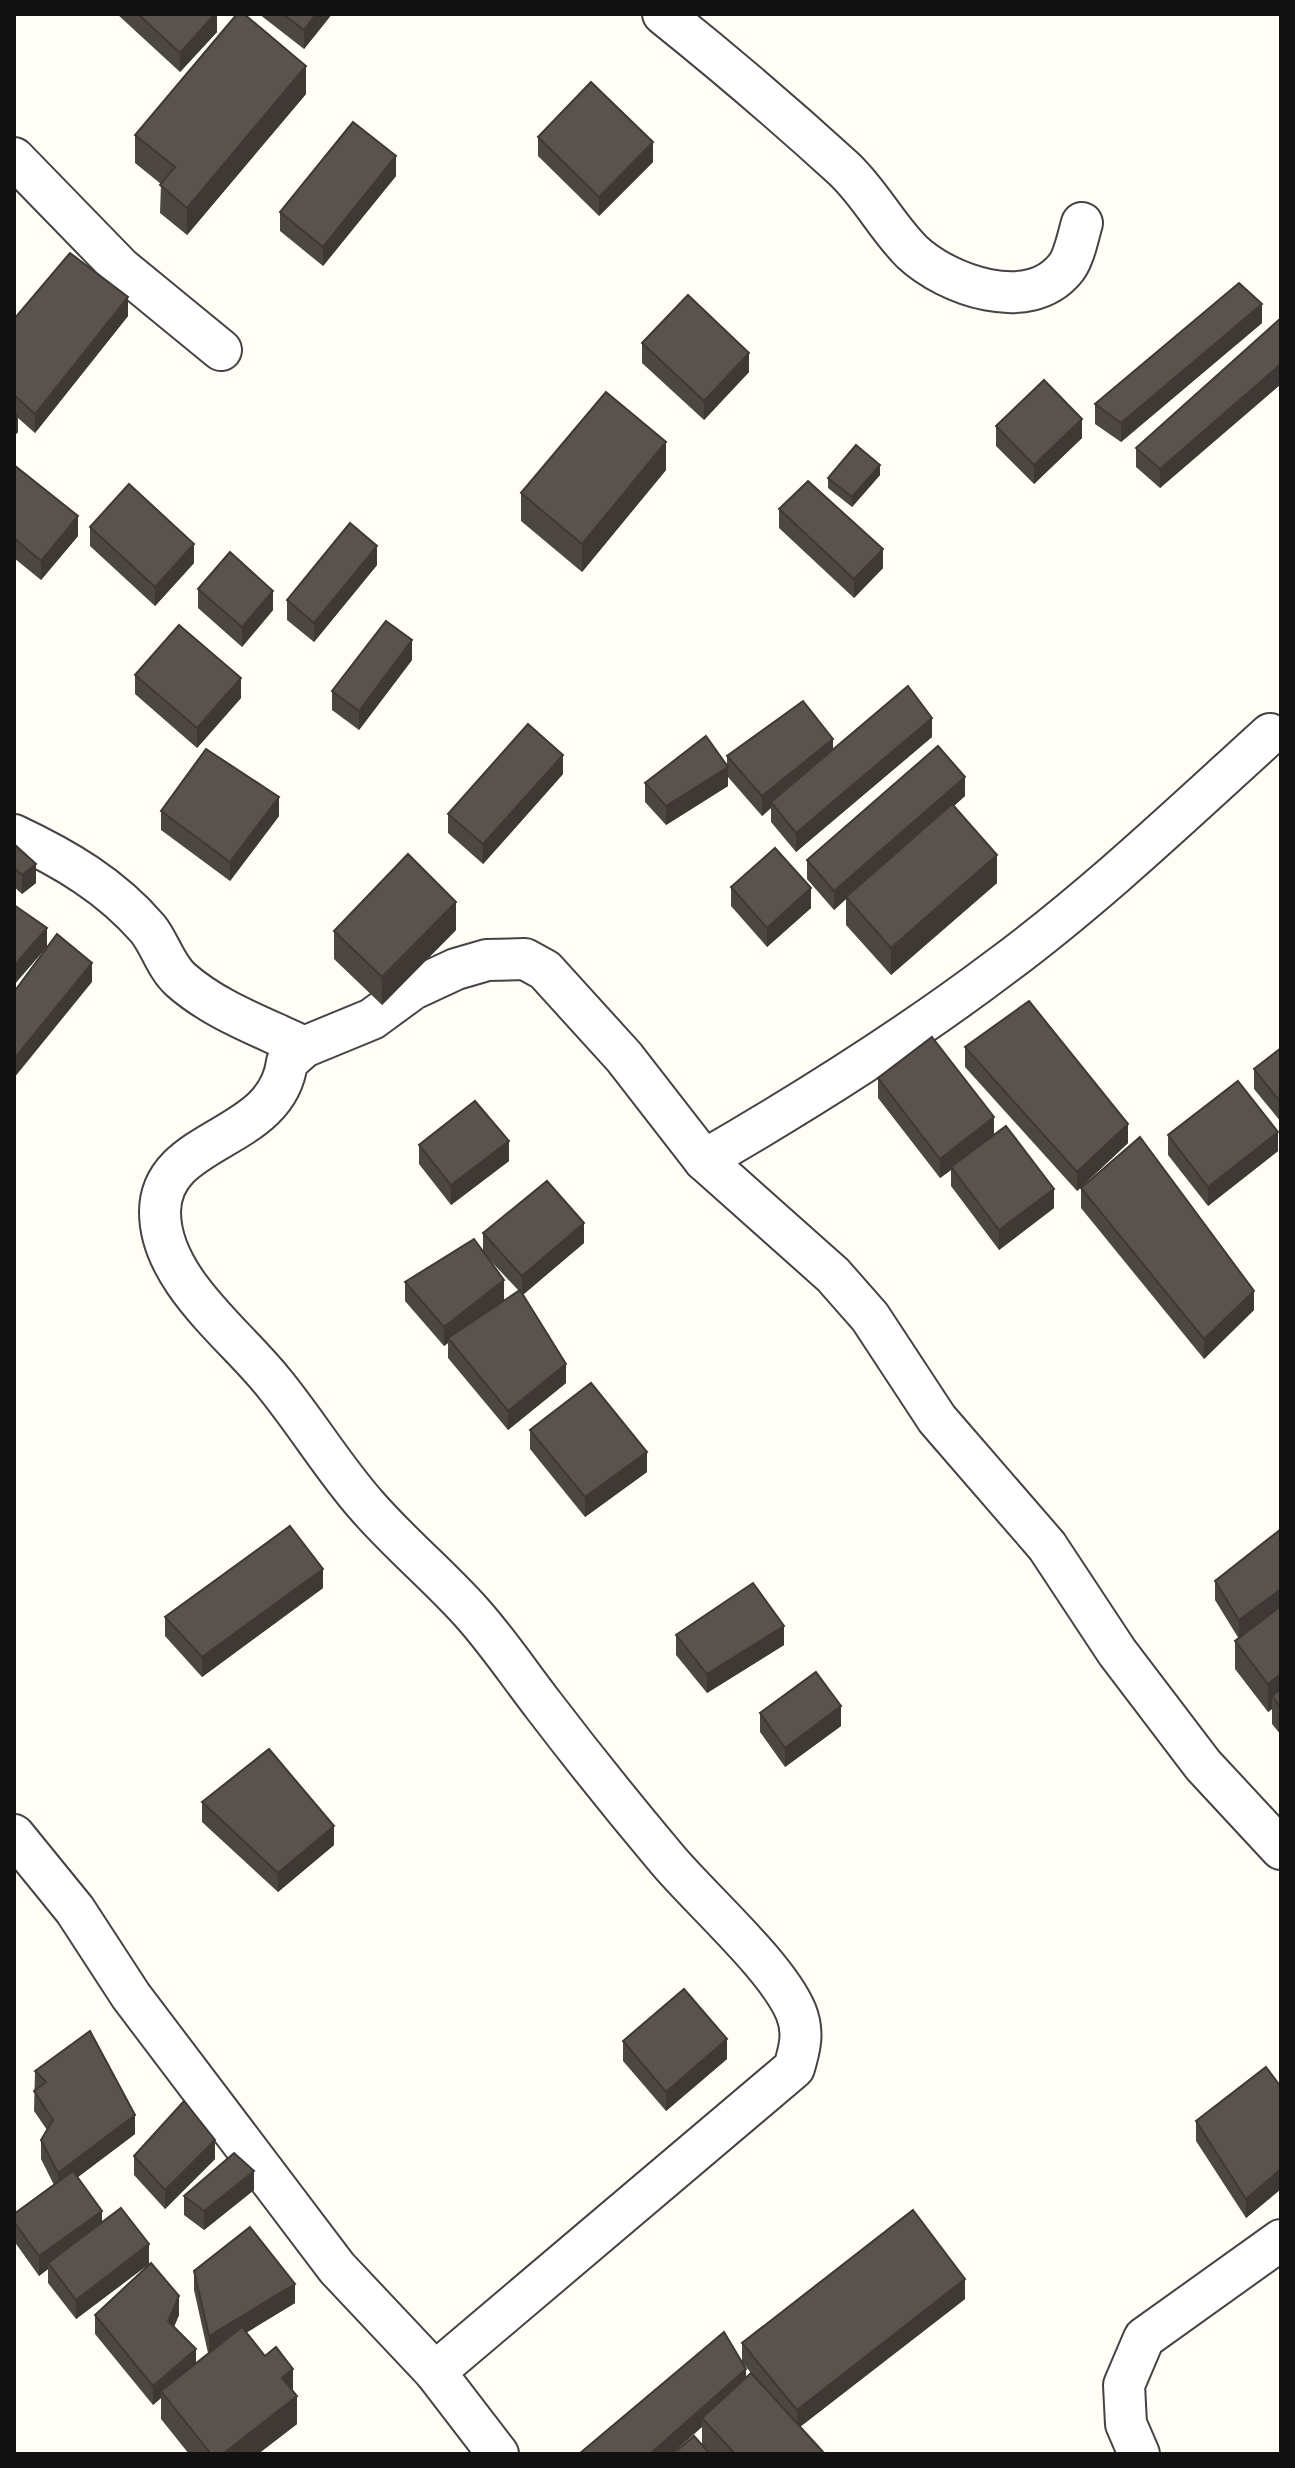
<svg xmlns="http://www.w3.org/2000/svg" width="1295" height="2468" font-family="'IBM Plex Serif',serif">
<rect width="100%" height="100%" fill="#fffdf5"/>
<g fill="none" stroke-linecap="round" stroke-linejoin="round">
<defs>
<g id="minor">
<path d="M663,14C724,63 785,115 843,168C870,193 886,226 912,252C947,285 1028,314 1065,269C1074,259 1078,236 1082,223"/>
<polyline points="14,158 121,268 221,350"/>
<path d="M14,835C65,859 111,886 148,929C160,944 166,967 181,980C216,1011 263,1027 304,1047"/>
<path d="M704,1160C806,1101 905,1039 999,968C1095,897 1182,814 1270,734"/>
<polyline points="14,1835 75,1910 131,1996 337,2268 435,2372 498,2454"/>
<path d="M435,2372L794,2068C800,2048 804,2032 796,2012C777,1966 700,1899 666,1858C624,1808 583,1757 544,1706C520,1675 498,1642 472,1613C439,1576 400,1544 367,1506C334,1469 306,1422 273,1382C236,1335 160,1280 160,1212C160,1135 277,1143 287,1062L304,1047L372,1019L413,989L456,969L487,960L525,959L545,970L624,1057L704,1160L833,1275L870,1317L937,1419L1047,1546L1117,1652L1203,1765L1281,1849"/>
<polyline points="1139,2454 1126,2424 1124,2385 1144,2338 1281,2240"/>
</g>
</defs>
<use href="#minor" stroke="#444" stroke-width="44"/>
<use href="#minor" stroke="#fff" stroke-width="40"/>
</g>
<g fill="#4d4742" fill-rule="evenodd">
<polygon points="117,14 217,14 217,32 180,72"/>
<polygon points="259,14 332,14 304,49"/>
<polygon points="306,94 187,235 160,213 161,184 135,163 135,135"/>
<polygon points="538,137 653,162 599,216 538,156"/>
<polygon points="396,176 323,266 280,231 280,212"/>
<polygon points="128,316 35,433 18,418 18,432 14,436 14,319"/>
<polygon points="1281,318 1281,384 1160,488 1136,467 1136,448"/>
<polygon points="1262,323 1121,442 1095,424 1095,404"/>
<polygon points="642,343 749,372 704,420 642,363"/>
<polygon points="996,426 1082,438 1034,484 996,446"/>
<polygon points="14,465 78,536 41,580 14,558"/>
<polygon points="666,470 582,572 521,521 521,493"/>
<polygon points="880,475 852,507 828,488 828,478"/>
<polygon points="779,509 883,568 854,598 779,528"/>
<polygon points="90,527 194,563 155,606 90,546"/>
<polygon points="377,565 314,642 287,620 287,600"/>
<polygon points="198,589 273,610 242,647 198,608"/>
<polygon points="412,660 359,730 332,710 332,691"/>
<polygon points="135,675 241,698 197,748 135,694"/>
<polygon points="932,737 796,852 771,822 771,808 762,816 728,777 728,786 666,825 645,802 645,783 727,765 727,756 833,750"/>
<polygon points="563,774 483,864 448,833 448,814"/>
<polygon points="965,796 954,806 997,883 891,975 846,925 846,899 834,910 807,879 807,860"/>
<polygon points="161,811 279,816 230,881 161,830"/>
<polygon points="14,844 36,883 22,894 14,887"/>
<polygon points="731,887 811,908 767,947 731,906"/>
<polygon points="456,930 382,1005 334,959 334,931"/>
<polygon points="965,1047 1128,1143 1077,1191 965,1067"/>
<polygon points="1281,1048 1281,1122 1254,1089 1254,1069"/>
<polygon points="878,1078 994,1134 1054,1208 999,1250 951,1186 951,1170 940,1178 878,1098"/>
<polygon points="1168,1135 1278,1151 1208,1206 1168,1155"/>
<polygon points="419,1145 509,1161 451,1205 419,1164"/>
<polygon points="1081,1188 1254,1310 1204,1359 1081,1208"/>
<path d="M483,1233L584,1243L523,1295L566,1383L508,1430L448,1358V1343L444,1346L405,1301V1282L483,1251ZM486,1256L519,1291L491,1309L504,1300Z"/>
<polygon points="530,1430 647,1472 585,1517 530,1449"/>
<polygon points="1281,1529 1281,1735 1272,1724 1272,1709 1268,1712 1235,1669 1235,1641 1239,1639 1215,1600 1215,1581"/>
<polygon points="323,1588 202,1677 165,1636 165,1617"/>
<polygon points="676,1635 784,1645 707,1693 676,1655"/>
<polygon points="760,1713 841,1726 785,1767 760,1732"/>
<polygon points="202,1802 334,1845 278,1892 202,1822"/>
<polygon points="623,2041 727,2059 666,2111 623,2061"/>
<polygon points="35,2071 135,2134 78,2177 102,2222 149,2264 76,2319 48,2283 48,2269 39,2276 14,2241 14,2214 54,2185 41,2159 41,2140 47,2130 34,2111"/>
<polygon points="1281,2087 1281,2189 1246,2218 1196,2141 1196,2121"/>
<polygon points="134,2156 215,2159 165,2209 134,2175"/>
<polygon points="254,2190 204,2230 184,2215 184,2196"/>
<polygon points="194,2271 295,2303 246,2333 293,2391 297,2424 258,2454 189,2454 161,2419 161,2398 153,2405 95,2334 95,2315 179,2315 174,2327 196,2363 208,2353 194,2290"/>
<polygon points="965,2299 800,2427 825,2454 673,2454 702,2445 702,2427 579,2454 746,2378 751,2373 742,2362 742,2343"/>
</g>
<g fill="#3f3936">
<polygon points="215,14 217,14 217,32 180,72 180,53"/>
<polygon points="316,14 332,14 304,49 304,30"/>
<polygon points="306,66 306,94 187,235 187,208"/>
<polygon points="653,142 653,162 599,216 599,197"/>
<polygon points="396,156 396,176 323,266 323,247"/>
<polygon points="128,297 128,316 35,433 35,414"/>
<polygon points="1262,304 1262,323 1121,442 1121,423"/>
<polygon points="749,353 749,372 704,420 704,401"/>
<polygon points="1281,364 1281,384 1160,488 1160,469"/>
<polygon points="18,413 18,432 14,436 14,416"/>
<polygon points="1082,419 1082,438 1034,484 1034,465"/>
<polygon points="666,442 666,470 582,572 582,544"/>
<polygon points="880,465 880,475 852,507 852,497"/>
<polygon points="78,516 78,536 41,580 41,561"/>
<polygon points="194,544 194,563 155,606 155,587"/>
<polygon points="377,546 377,565 314,642 314,623"/>
<polygon points="883,549 883,568 854,598 854,579"/>
<polygon points="273,591 273,610 242,647 242,627"/>
<polygon points="412,640 412,660 359,730 359,711"/>
<polygon points="241,678 241,698 197,748 197,728"/>
<polygon points="932,718 932,737 796,852 796,833"/>
<polygon points="833,739 833,758 771,802 771,808 762,816 762,796"/>
<polygon points="563,755 563,774 483,864 483,844"/>
<polygon points="728,767 728,786 666,825 666,806"/>
<polygon points="965,777 965,796 848,898 846,897 846,899 834,910 834,891"/>
<polygon points="279,797 279,816 230,881 230,862"/>
<polygon points="997,855 997,883 891,975 891,948"/>
<polygon points="36,864 36,883 22,894 22,875"/>
<polygon points="811,888 811,908 767,947 767,928"/>
<polygon points="456,902 456,930 382,1005 382,977"/>
<polygon points="47,928 47,947 14,985 14,966"/>
<polygon points="92,963 92,982 14,1078 14,1059"/>
<polygon points="994,1117 994,1136 951,1167 951,1170 940,1178 940,1159"/>
<polygon points="1128,1124 1128,1143 1077,1191 1077,1172"/>
<polygon points="1278,1132 1278,1151 1208,1206 1208,1187"/>
<polygon points="509,1141 509,1161 451,1205 451,1185"/>
<polygon points="1054,1189 1054,1208 999,1250 999,1230"/>
<polygon points="584,1223 584,1243 522,1295 522,1276"/>
<polygon points="504,1280 504,1300 450,1341 448,1338 448,1343 444,1346 444,1327"/>
<polygon points="1254,1291 1254,1310 1204,1359 1204,1339"/>
<polygon points="566,1364 566,1383 508,1430 508,1411"/>
<polygon points="647,1452 647,1472 585,1517 585,1497"/>
<polygon points="323,1569 323,1588 202,1677 202,1657"/>
<polygon points="1281,1589 1281,1608 1239,1640 1239,1620"/>
<polygon points="784,1626 784,1645 707,1693 707,1674"/>
<polygon points="1281,1674 1281,1702 1272,1696 1272,1709 1268,1712 1268,1684"/>
<polygon points="841,1706 841,1726 785,1767 785,1748"/>
<polygon points="334,1826 334,1845 278,1892 278,1873"/>
<polygon points="727,2039 727,2059 666,2111 666,2092"/>
<polygon points="135,2115 135,2134 58,2192 58,2173"/>
<polygon points="215,2140 215,2159 165,2209 165,2190"/>
<polygon points="1281,2169 1281,2189 1246,2218 1246,2199"/>
<polygon points="254,2171 254,2190 204,2230 204,2211"/>
<polygon points="102,2211 102,2230 48,2263 48,2269 39,2276 39,2256"/>
<polygon points="149,2244 149,2264 76,2319 76,2300"/>
<polygon points="965,2279 965,2299 797,2429 797,2410"/>
<polygon points="295,2284 295,2303 209,2355 209,2336"/>
<polygon points="179,2296 179,2315 168,2340 168,2321"/>
<polygon points="196,2349 196,2368 161,2391 161,2398 153,2405 153,2386"/>
<polygon points="293,2369 293,2397 282,2378"/>
<polygon points="746,2369 746,2388 702,2418 702,2427 672,2454 650,2454"/>
<polygon points="297,2396 297,2424 258,2454 223,2454"/>
</g>
<g fill="#5a524d" stroke="#3f3936" stroke-width="2">
<polygon points="138,14 215,14 180,53"/>
<polygon points="237,14 244,14 306,66 187,208 160,185 175,167 135,135"/>
<polygon points="283,14 316,14 304,30"/>
<polygon points="591,82 653,142 599,197 538,137"/>
<polygon points="353,122 396,156 323,247 280,212"/>
<polygon points="70,253 128,297 35,414 14,395 14,319"/>
<polygon points="1239,283 1262,304 1121,423 1095,404"/>
<polygon points="688,295 749,353 704,401 642,343"/>
<polygon points="1281,318 1281,364 1160,469 1136,448"/>
<polygon points="1044,380 1082,419 1034,465 996,426"/>
<polygon points="606,392 666,442 582,544 521,493"/>
<polygon points="856,445 880,465 852,497 828,478"/>
<polygon points="14,465 78,516 41,561 14,538"/>
<polygon points="808,481 883,549 854,579 779,509"/>
<polygon points="129,484 194,544 155,587 90,527"/>
<polygon points="350,523 377,546 314,623 287,600"/>
<polygon points="230,552 273,591 242,627 198,589"/>
<polygon points="386,621 412,640 359,711 332,691"/>
<polygon points="179,625 241,678 197,728 135,675"/>
<polygon points="908,686 932,718 796,833 771,802"/>
<polygon points="803,701 833,739 762,796 727,756"/>
<polygon points="528,724 563,755 483,844 448,814"/>
<polygon points="706,736 728,767 666,806 645,783"/>
<polygon points="938,746 965,777 834,891 807,860"/>
<polygon points="206,749 279,797 230,862 161,811"/>
<polygon points="952,804 997,855 891,948 846,897"/>
<polygon points="14,844 36,864 22,875 14,868"/>
<polygon points="775,848 811,888 767,928 731,887"/>
<polygon points="408,854 456,902 382,977 334,931"/>
<polygon points="14,905 47,928 14,966"/>
<polygon points="57,934 92,963 14,1059 14,992"/>
<polygon points="1029,1001 1128,1124 1077,1172 965,1047"/>
<polygon points="932,1037 994,1117 940,1159 878,1078"/>
<polygon points="1281,1048 1281,1103 1254,1069"/>
<polygon points="1238,1081 1278,1132 1208,1187 1168,1135"/>
<polygon points="475,1101 509,1141 451,1185 419,1145"/>
<polygon points="1006,1126 1054,1189 999,1230 951,1167"/>
<polygon points="1140,1137 1254,1291 1204,1339 1081,1188"/>
<polygon points="547,1181 584,1223 522,1276 483,1233"/>
<polygon points="474,1239 504,1280 444,1327 405,1282"/>
<polygon points="520,1290 566,1364 508,1411 448,1338"/>
<polygon points="591,1383 647,1452 585,1497 530,1430"/>
<polygon points="290,1526 323,1569 202,1657 165,1617"/>
<polygon points="1281,1529 1281,1589 1239,1620 1215,1581"/>
<polygon points="753,1583 784,1626 707,1674 676,1635"/>
<polygon points="1281,1606 1281,1674 1268,1684 1235,1641"/>
<polygon points="816,1672 841,1706 785,1748 760,1713"/>
<polygon points="1281,1689 1281,1708 1272,1696"/>
<polygon points="269,1749 334,1826 278,1873 202,1802"/>
<polygon points="684,1989 727,2039 666,2092 623,2041"/>
<polygon points="90,2031 135,2115 58,2173 41,2140 53,2120 34,2091 46,2082 35,2071"/>
<polygon points="1266,2067 1281,2087 1281,2169 1246,2199 1196,2121"/>
<polygon points="184,2101 215,2140 165,2190 134,2156"/>
<polygon points="234,2153 254,2171 204,2211 184,2196"/>
<polygon points="73,2171 102,2211 39,2256 14,2222 14,2214"/>
<polygon points="121,2208 149,2244 76,2300 48,2263"/>
<polygon points="913,2210 965,2279 797,2410 742,2343"/>
<polygon points="250,2227 295,2284 209,2336 194,2271"/>
<polygon points="151,2263 179,2296 168,2321 196,2349 153,2386 95,2315"/>
<polygon points="242,2327 265,2356 276,2347 293,2369 282,2378 297,2396 223,2454 211,2454 161,2391"/>
<polygon points="724,2332 746,2369 650,2454 579,2454"/>
<polygon points="751,2373 825,2454 735,2454 702,2418"/>
<polygon points="694,2436 710,2454 673,2454"/>
</g>
<rect width="1295" height="2468" fill="none" stroke="#111111" stroke-width="32"/>
</svg>
